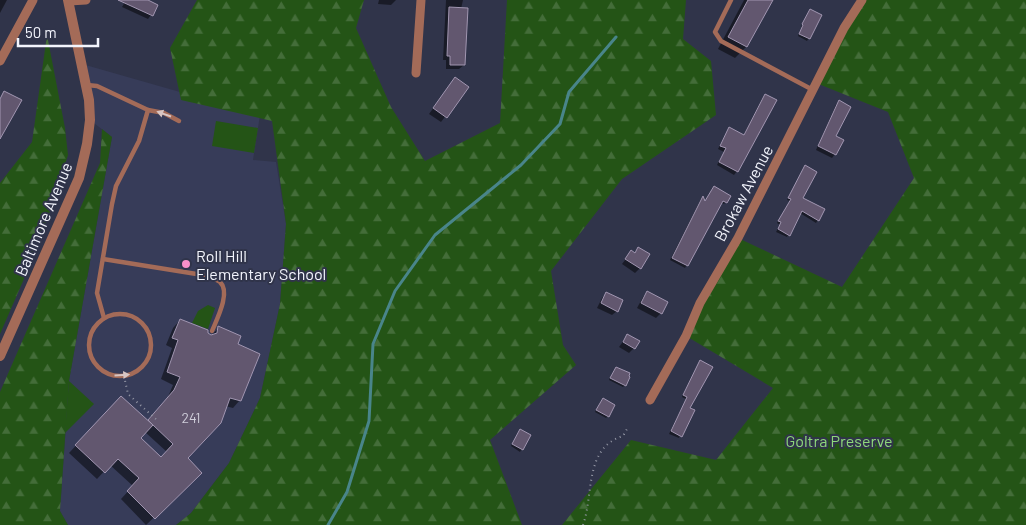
<svg xmlns="http://www.w3.org/2000/svg" width="1026" height="525" font-family="Barlow,sans-serif">
<defs>
<pattern id="forest-firs" width="22" height="20" patternUnits="userSpaceOnUse" patternTransform="scale(1.25)"><rect width="22" height="20" fill="#245416"/><path d="M5 1l3.5 6h-7zM16 11l3.5 6h-7z" fill="#446d39"/></pattern>
</defs>
<rect width="100%" height="100%" fill="#30344a"/>
<polygon fill="#373c59" points="82,64 260,115 253,160 276,162 286,224 280,304 260,398 229,463 191,513 176,525 68,525 60,511 69,381 112,137 90,120"/>
<g fill="#245416">
<polygon points="216,121 258,128 254,153 212,146"/>
<polygon points="208,305 215,308 208,329 192,323 198,311"/>
<polygon points="69,381 94,404 65,433"/>
</g>
<g fill="url(#forest-firs)">
<polygon points="197,0 364,0 356,28 391,107 425,161 500,123 507,0 686,0 683,39 711,61 716,115 622,179 551,271 563,345 576,365 490,440 522,525 176,525 191,513 229,463 260,398 280,304 286,224 272,121 181,100 170,48"/>
<polygon points="862,0 1026,0 1026,525 562,525 631,440 716,460 773,388 686,336 738,238 842,287 914,178 888,112 816,83"/>
<polygon points="47,35 65,128 68,155 40,242 0,334 0,183 32,142"/>
<polygon points="102,129 112,137 69,381 60,511 68,525 0,525 0,392 100,163"/>
</g>
<g fill="#0007" fill-rule="evenodd">
<polygon points="0,0 7,0 0,13"/>
<polygon points="123,0 147,0 151,15 148,19 122,7 125,2"/>
<polygon points="379,0 396,0 391,5 378,4"/>
<polygon points="446,0 463,0 461,9 464,65 459,69 446,69 446,60 443,60"/>
<polygon points="744,0 772,0 746,47 735,58 718,49"/>
<polygon points="810,10 821,16 807,41 798,36 802,27 801,27"/>
<polygon points="451,84 468,87 441,122 429,114"/>
<polygon points="765,96 737,171 734,175 717,165 724,152 718,149 727,132 730,129 743,136 762,99"/>
<polygon points="839,102 834,137 835,154 832,158 816,150 836,105"/>
<polygon points="804,169 802,199 823,210 816,223 800,213 787,237 776,232 780,225 777,223 790,201 787,200"/>
<polygon points="712,189 726,202 724,204 721,202 685,268 670,260 701,199 705,203"/>
<polygon points="638,249 640,268 635,273 622,264 631,252 634,253"/>
<polygon points="647,292 661,313 656,318 637,308 643,297"/>
<polygon points="607,293 617,311 612,315 597,308 602,298"/>
<path d="M180,320L210,336L219,328L237,345L240,400L233,408L225,406L187,458L200,473L146,525L121,499L133,486L110,465L97,479L69,453L114,405L147,422L167,399L173,385L161,379L172,348L166,345L173,328ZM145,432L167,452L160,458L139,438Z"/>
<polygon points="628,335 634,348 629,353 619,347"/>
<polygon points="699,363 689,409 679,438 669,434 686,399 682,397"/>
<polygon points="614,370 625,385 623,387 609,380"/>
<polygon points="601,401 608,416 606,418 595,412"/>
<polygon points="519,432 529,435 520,452 511,446"/>
</g>
<g fill="none" stroke-linecap="round" stroke-linejoin="round">
<polyline stroke="#49858a" stroke-width="3" points="328,525 347,492 369,421 373,344 395,291 435,235 521,165 560,124 569,92 616,37"/>
</g>
<g fill="#62576f" stroke="#a196b1" fill-rule="evenodd">
<polygon points="118,0 148,0 158,5 153,16"/>
<polygon points="748,0 773,0 747,47 728,37"/>
<polygon points="449,7 468,8 465,65 450,65 450,56 447,56"/>
<polygon points="810,9 822,15 810,39 799,34 803,25 802,24"/>
<polygon points="455,77 469,87 447,118 433,108"/>
<polygon points="4,91 22,100 0,139 0,99"/>
<polygon points="765,94 777,100 738,172 719,162 726,148 720,146 729,127 744,135"/>
<polygon points="839,100 851,107 836,136 844,140 836,155 818,146"/>
<polygon points="805,165 817,172 803,198 825,209 819,221 802,211 790,236 778,229 781,222 778,221 791,199 788,198"/>
<polygon points="714,186 731,196 727,203 723,201 688,266 672,258 703,196 705,201"/>
<polygon points="638,247 650,254 641,269 625,259 631,250 635,253"/>
<polygon points="647,291 668,302 662,314 641,303"/>
<polygon points="606,292 623,300 618,312 601,303"/>
<path d="M180,319L208,330V333L211,335L217,333L218,326L241,336L238,344L260,354L241,401L230,398L221,423L188,458L202,473L155,519L127,491L139,478L118,459L105,473L75,445L121,396L153,425L148,420L174,390L180,377L167,372L178,340L172,338ZM153,425L173,444L161,457L141,438Z"/>
<polygon points="627,334 640,341 635,349 623,342"/>
<polygon points="700,360 713,367 690,408 695,410 682,437 671,431 687,397 683,395"/>
<polygon points="616,367 630,373 629,376 630,377 626,386 610,378"/>
<polygon points="603,398 615,405 609,417 596,410"/>
<polygon points="520,429 531,435 523,450 512,444"/>
</g>
<g fill="none" stroke-linecap="round" stroke-linejoin="round">
<g stroke="#9497a5" stroke-width="2" stroke-dasharray="1 4" stroke-linecap="butt">
<polyline points="124,376 128,394 157,420"/>
<path d="M583,525C594,494 584,448 623,436L627,429"/>
</g>
<g stroke="#a46b58" stroke-width="4.5">
<polyline points="731,0 715,32 721,41 813,90"/>
<polyline points="87,85 97,86 148,110 139,141 116,186 112,204 97,293 104,318"/>
<polyline points="148,110 164,113 179,121"/>
<path d="M103,259L209,276C213,278 217,280 220,282C231,292 217,319 212,331"/>
<circle cx="120" cy="345" r="31"/>
</g>
<g stroke="#a46b58" stroke-width="9">
<polyline points="69,1 86,0"/>
<polyline points="0,61 33,0"/>
<polyline points="416,73 421,0"/>
<polyline points="650,400 686,336 700,303 738,238 844,28 862,0"/>
</g>
<polyline stroke="#a46b58" stroke-width="10" points="0,356 79,178 87,144 90,120 89,100 68,0"/>
</g>
<defs><path id="oneway-solid" d="M-6-.8H1V-3.2L6.5 0L1 3.2V.8H-6Z" transform="scale(1.25)"/></defs>
<g fill="#d7c5c3">
<use href="#oneway-solid" transform="translate(164 114) rotate(-161)"/>
<use href="#oneway-solid" transform="translate(122 375) rotate(-4)"/>
</g>
<circle fill="#f98fc9" stroke="#30344a" stroke-width="2" cx="186" cy="264" r="5"/>
<g text-anchor="middle" dominant-baseline="central" stroke-width="4" stroke-linejoin="round" paint-order="stroke">
<g font-size="14" fill="#cfceda">
<text x="191" y="417">241</text>
</g>
<g font-size="16" fill="#f3f5fd" stroke="#30344a">
<text transform="translate(743 193) rotate(-62)">Brokaw Avenue</text>
<text transform="translate(43 219) rotate(-67)">Baltimore Avenue</text>
</g>
<g font-size="16" fill="#f3f5fd" stroke="#30344a" text-anchor="start">
<text x="196" y="255">Roll Hill<tspan x="196" dy="18">Elementary School</tspan></text>
</g>
<g font-size="16" fill="#8ed87b" stroke="#30344a">
<text x="839" y="440">Goltra Preserve</text>
</g>
</g>
<path d="M18 38v8h80v-8" fill="none" stroke="#f3f5fd" stroke-width="2.5"/>
<text x="25" y="38" font-size="15" fill="#f3f5fd" stroke="#30344a" stroke-width="4" paint-order="stroke">50 m</text>
</svg>
